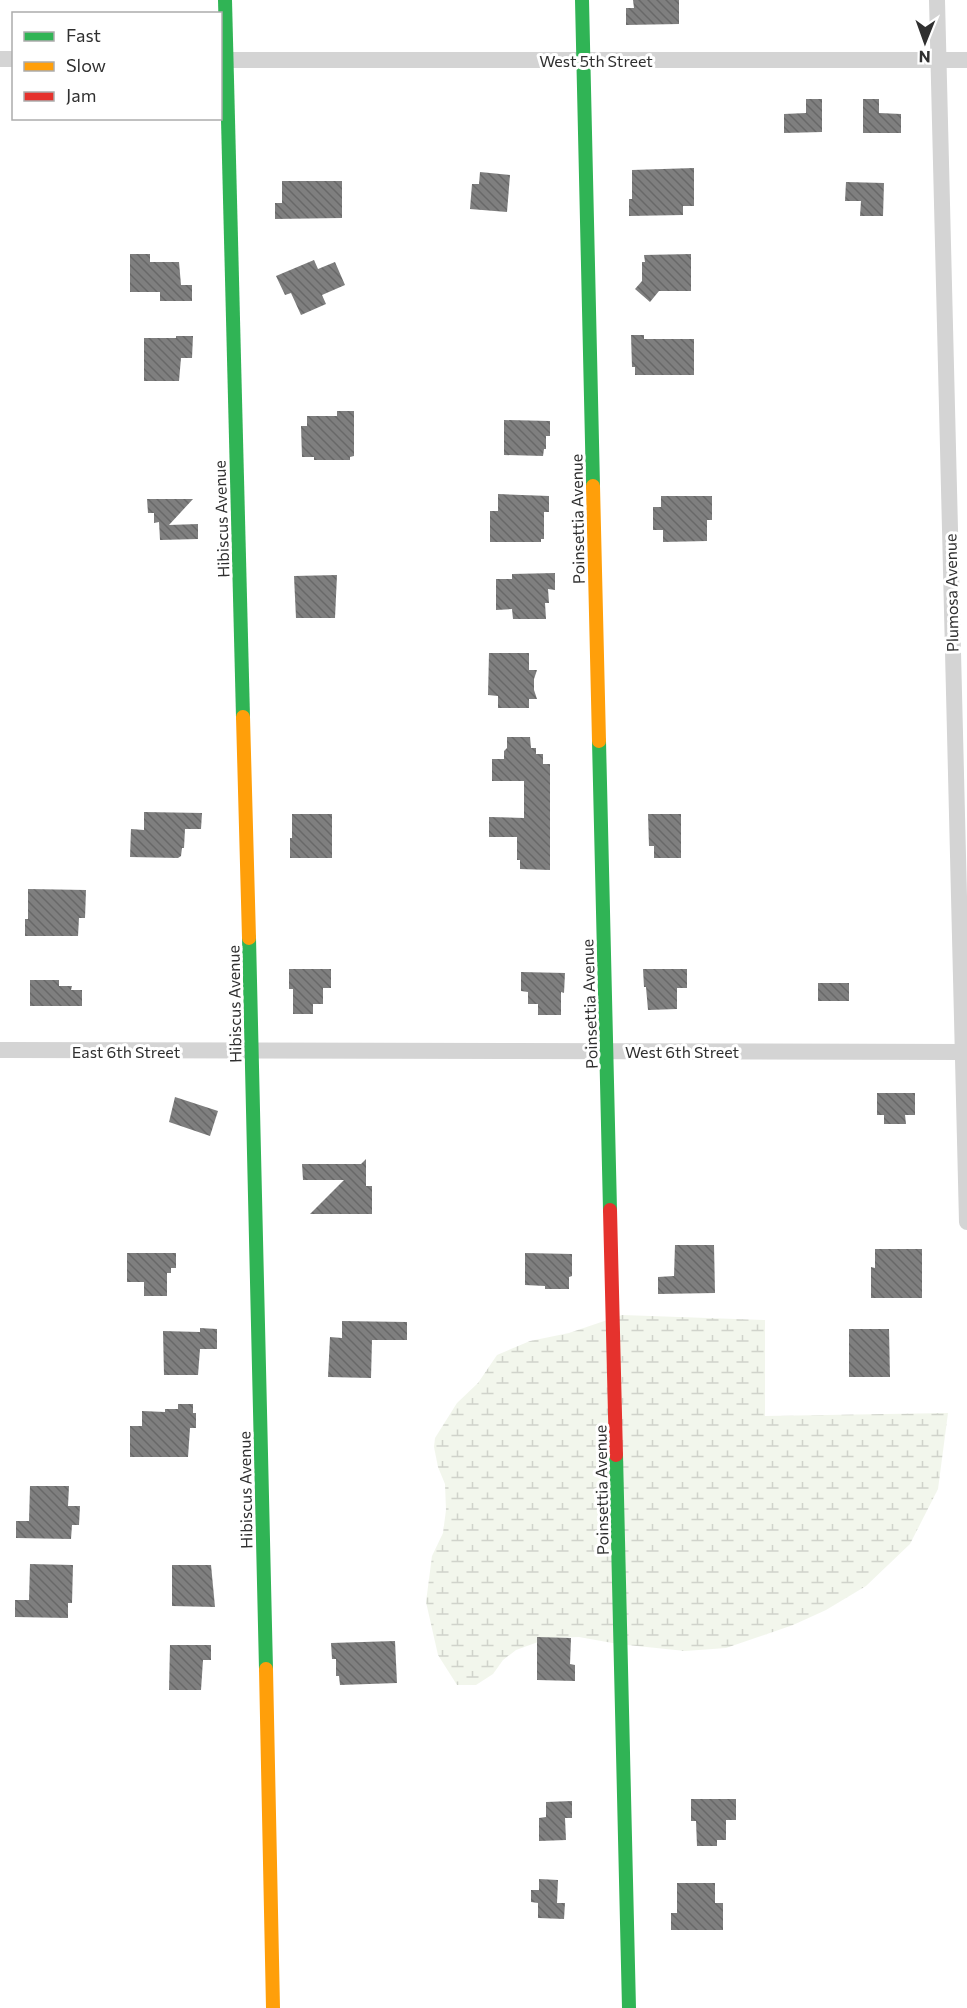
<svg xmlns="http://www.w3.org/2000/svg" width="967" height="2008" font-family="Commissioner,sans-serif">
<defs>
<pattern id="wetland-marsh" width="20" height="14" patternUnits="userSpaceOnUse" patternTransform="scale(1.5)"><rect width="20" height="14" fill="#f2f6ec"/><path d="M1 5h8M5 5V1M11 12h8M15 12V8" fill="none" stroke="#d0d3cb"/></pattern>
<pattern id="building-back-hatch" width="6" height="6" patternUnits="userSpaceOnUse" patternTransform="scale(1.5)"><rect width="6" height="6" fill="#7f7f7f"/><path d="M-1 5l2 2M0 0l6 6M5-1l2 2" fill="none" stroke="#686868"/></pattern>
</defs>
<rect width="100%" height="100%" fill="#fff"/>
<polygon fill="url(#wetland-marsh)" points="622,1315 765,1320 765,1416 948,1413 938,1489 910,1544 866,1586 826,1610 793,1625 726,1648 685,1651 618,1644 579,1637 549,1638 516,1650 503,1660 493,1674 476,1685 457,1685 438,1655 426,1602 432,1556 443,1533 446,1510 445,1484 438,1467 434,1447 435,1438 457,1403 478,1383 497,1355 530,1341 569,1333"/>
<g fill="url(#building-back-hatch)">
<polygon points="633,0 679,0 679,24 626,25 626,8 634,8"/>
<polygon points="806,99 822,99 822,132 784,133 784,114 806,113"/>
<polygon points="863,99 879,99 879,113 901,114 901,133 863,133"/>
<polygon points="694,168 694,206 683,206 683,215 629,216 629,199 632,199 632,170"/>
<polygon points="480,172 510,175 507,212 470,209 472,184 479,184"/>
<polygon points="282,181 342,181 342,218 275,219 275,203 282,203"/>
<polygon points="846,182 884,183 883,216 860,216 861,201 845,201"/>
<polygon points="130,254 150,254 150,262 179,262 181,285 192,285 192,301 160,301 160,292 130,292"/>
<polygon points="691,254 691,291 659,291 650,302 635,289 642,281 642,262 645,262 644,255"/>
<polygon points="314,260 318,269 335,262 345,285 322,295 326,304 301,315 291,293 285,295 276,276"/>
<polygon points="631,335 644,335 644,339 694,339 694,375 635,375 635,367 632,367"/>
<polygon points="176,336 193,336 192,358 181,358 179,381 144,381 144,338 176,338"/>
<polygon points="337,411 354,411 354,456 350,457 350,460 314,460 314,457 302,457 301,426 307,426 307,416 337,416"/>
<polygon points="504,420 550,421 550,436 546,436 546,449 544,449 543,456 504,455"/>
<polygon points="498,494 549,496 549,512 544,512 544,539 541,539 541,542 490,542 490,511 498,511"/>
<polygon points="661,496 712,496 712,520 707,520 707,541 663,542 663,530 653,530 653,507 661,507"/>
<polygon points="147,499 193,499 169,525 198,524 198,539 160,540 159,522 154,523 154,513 148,513"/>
<polygon points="555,573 555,590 548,589 549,603 545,603 546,619 513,619 512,609 496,610 496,579 512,579 512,574"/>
<polygon points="337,575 335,618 296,618 294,576"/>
<polygon points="489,653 529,653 529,670 537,670 534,679 534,690 537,699 529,699 529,708 498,708 498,696 488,695"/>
<polygon points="507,737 530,737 531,748 536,748 536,754 543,754 543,764 550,764 550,870 520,869 520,860 517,860 517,837 489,837 489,817 524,818 524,781 492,781 492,759 504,759 504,751 507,748"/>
<polygon points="144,812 202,813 201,829 185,829 184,848 182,848 181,856 178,858 130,857 131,829 144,830"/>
<polygon points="292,814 332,814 332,858 290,858 290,838 292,838"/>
<polygon points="648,814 681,814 681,858 654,858 654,846 649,846"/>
<polygon points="28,889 86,890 85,918 79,918 78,936 25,936 25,919 28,919"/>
<polygon points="289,969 331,969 331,988 323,988 323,1004 313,1004 313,1014 293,1014 293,989 289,989"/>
<polygon points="643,969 687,969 687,988 677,988 677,1009 648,1010 646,987 644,987"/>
<polygon points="521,972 565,973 564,993 561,992 561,1015 538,1015 538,1004 528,1004 528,992 521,991"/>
<polygon points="30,980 59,980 59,986 72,986 71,990 82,990 82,1006 30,1006"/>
<rect x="818" y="983" width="31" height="18"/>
<polygon points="877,1093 915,1093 915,1115 905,1115 906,1124 884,1124 884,1115 877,1115"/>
<polygon points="175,1097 218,1111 210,1136 169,1122"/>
<polygon points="366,1159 366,1186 372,1186 372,1214 310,1214 344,1180 303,1180 302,1164 361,1164"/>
<polygon points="675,1245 714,1245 715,1293 658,1294 658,1277 674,1276"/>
<polygon points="875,1249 922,1249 922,1298 871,1298 871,1267 875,1268"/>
<polygon points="127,1253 176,1253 176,1268 171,1268 171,1273 167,1273 167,1296 144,1296 144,1282 127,1282"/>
<polygon points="525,1253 572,1254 572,1276 569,1277 569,1289 545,1289 545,1286 525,1285"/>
<polygon points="342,1321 407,1322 407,1340 372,1340 371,1378 328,1377 330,1337 342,1338"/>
<polygon points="200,1328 217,1329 217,1349 200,1349 198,1375 164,1375 163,1331 200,1332"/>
<polygon points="849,1329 889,1329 890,1377 849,1377"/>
<polygon points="178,1404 193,1404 193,1413 196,1413 196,1428 190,1428 188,1457 130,1457 130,1426 142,1426 142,1411 165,1412 165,1409 178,1409"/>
<polygon points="30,1486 69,1486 68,1506 80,1506 79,1525 72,1525 71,1539 16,1538 16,1521 29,1521"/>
<polygon points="30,1564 73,1565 72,1603 68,1603 68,1618 15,1617 15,1600 29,1600"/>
<polygon points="172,1565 211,1565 215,1607 172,1606"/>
<polygon points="537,1637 571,1638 570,1664 575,1665 575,1681 537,1680"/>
<polygon points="395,1641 397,1683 340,1685 339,1676 336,1676 336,1659 332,1659 331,1643"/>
<polygon points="170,1645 211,1645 211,1660 203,1660 201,1690 169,1690"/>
<polygon points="691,1799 736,1799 736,1820 726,1820 726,1840 717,1840 717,1846 697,1846 696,1821 691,1821"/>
<polygon points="572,1801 572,1818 565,1818 566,1840 539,1841 539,1818 546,1817 546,1802"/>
<polygon points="539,1879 558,1880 557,1903 565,1903 564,1919 538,1918 538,1903 531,1902 531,1890 539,1890"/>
<polygon points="677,1883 715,1883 715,1903 723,1903 723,1930 671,1930 671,1913 677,1913"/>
</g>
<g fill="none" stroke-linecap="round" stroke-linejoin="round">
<g stroke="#d4d4d4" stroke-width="16">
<polyline points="937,0 967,1222"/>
<polyline points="0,59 14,59"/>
<polyline points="220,60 967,60"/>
<polyline points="0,1050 967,1052"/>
</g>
<g stroke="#30b455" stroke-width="14">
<polyline points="225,0 243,717"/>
<polyline points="582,0 593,486"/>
<polyline points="599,741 610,1210"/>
<polyline points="249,938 266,1669"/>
<polyline points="616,1455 629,2008"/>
</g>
<g stroke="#ff9f0a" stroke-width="14">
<polyline points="593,486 599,741"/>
<polyline points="243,717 249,938"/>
<polyline points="266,1669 273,2008"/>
</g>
<polyline stroke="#e5322d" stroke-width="14" points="610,1210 616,1455"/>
</g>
<g text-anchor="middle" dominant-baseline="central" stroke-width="6" stroke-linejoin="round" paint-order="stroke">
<g font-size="16" fill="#303030" stroke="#fff">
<text x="596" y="60">West 5th Street</text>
<text transform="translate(221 519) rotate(-92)">Hibiscus Avenue</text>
<text transform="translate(577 519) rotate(-91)">Poinsettia Avenue</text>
<text transform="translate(951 593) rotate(-91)">Plumosa Avenue</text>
<text transform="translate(234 1004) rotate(-91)">Hibiscus Avenue</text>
<text transform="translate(589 1004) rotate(-92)">Poinsettia Avenue</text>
<text x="126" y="1051">East 6th Street</text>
<text x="682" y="1051">West 6th Street</text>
<text transform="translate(245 1490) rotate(-91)">Hibiscus Avenue</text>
<text transform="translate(601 1490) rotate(-91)">Poinsettia Avenue</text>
</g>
</g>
<rect x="12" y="12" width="210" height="108" fill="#ffffff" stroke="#acacac" stroke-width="1.5"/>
<rect x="24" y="32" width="30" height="9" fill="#30b455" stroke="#acacac" stroke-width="1.5"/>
<text x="66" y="42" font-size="18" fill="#303030">Fast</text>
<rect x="24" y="62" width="30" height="9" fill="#ff9f0a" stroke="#acacac" stroke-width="1.5"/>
<text x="66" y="72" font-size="18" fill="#303030">Slow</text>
<rect x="24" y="92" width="30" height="9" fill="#e5322d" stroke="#acacac" stroke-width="1.5"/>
<text x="66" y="102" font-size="18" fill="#303030">Jam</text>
<g transform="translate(925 42) rotate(181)" stroke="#ffffff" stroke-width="4.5" paint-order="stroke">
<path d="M0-4.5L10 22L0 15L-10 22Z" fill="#303030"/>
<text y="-9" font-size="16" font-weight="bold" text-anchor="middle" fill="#303030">N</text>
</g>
</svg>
